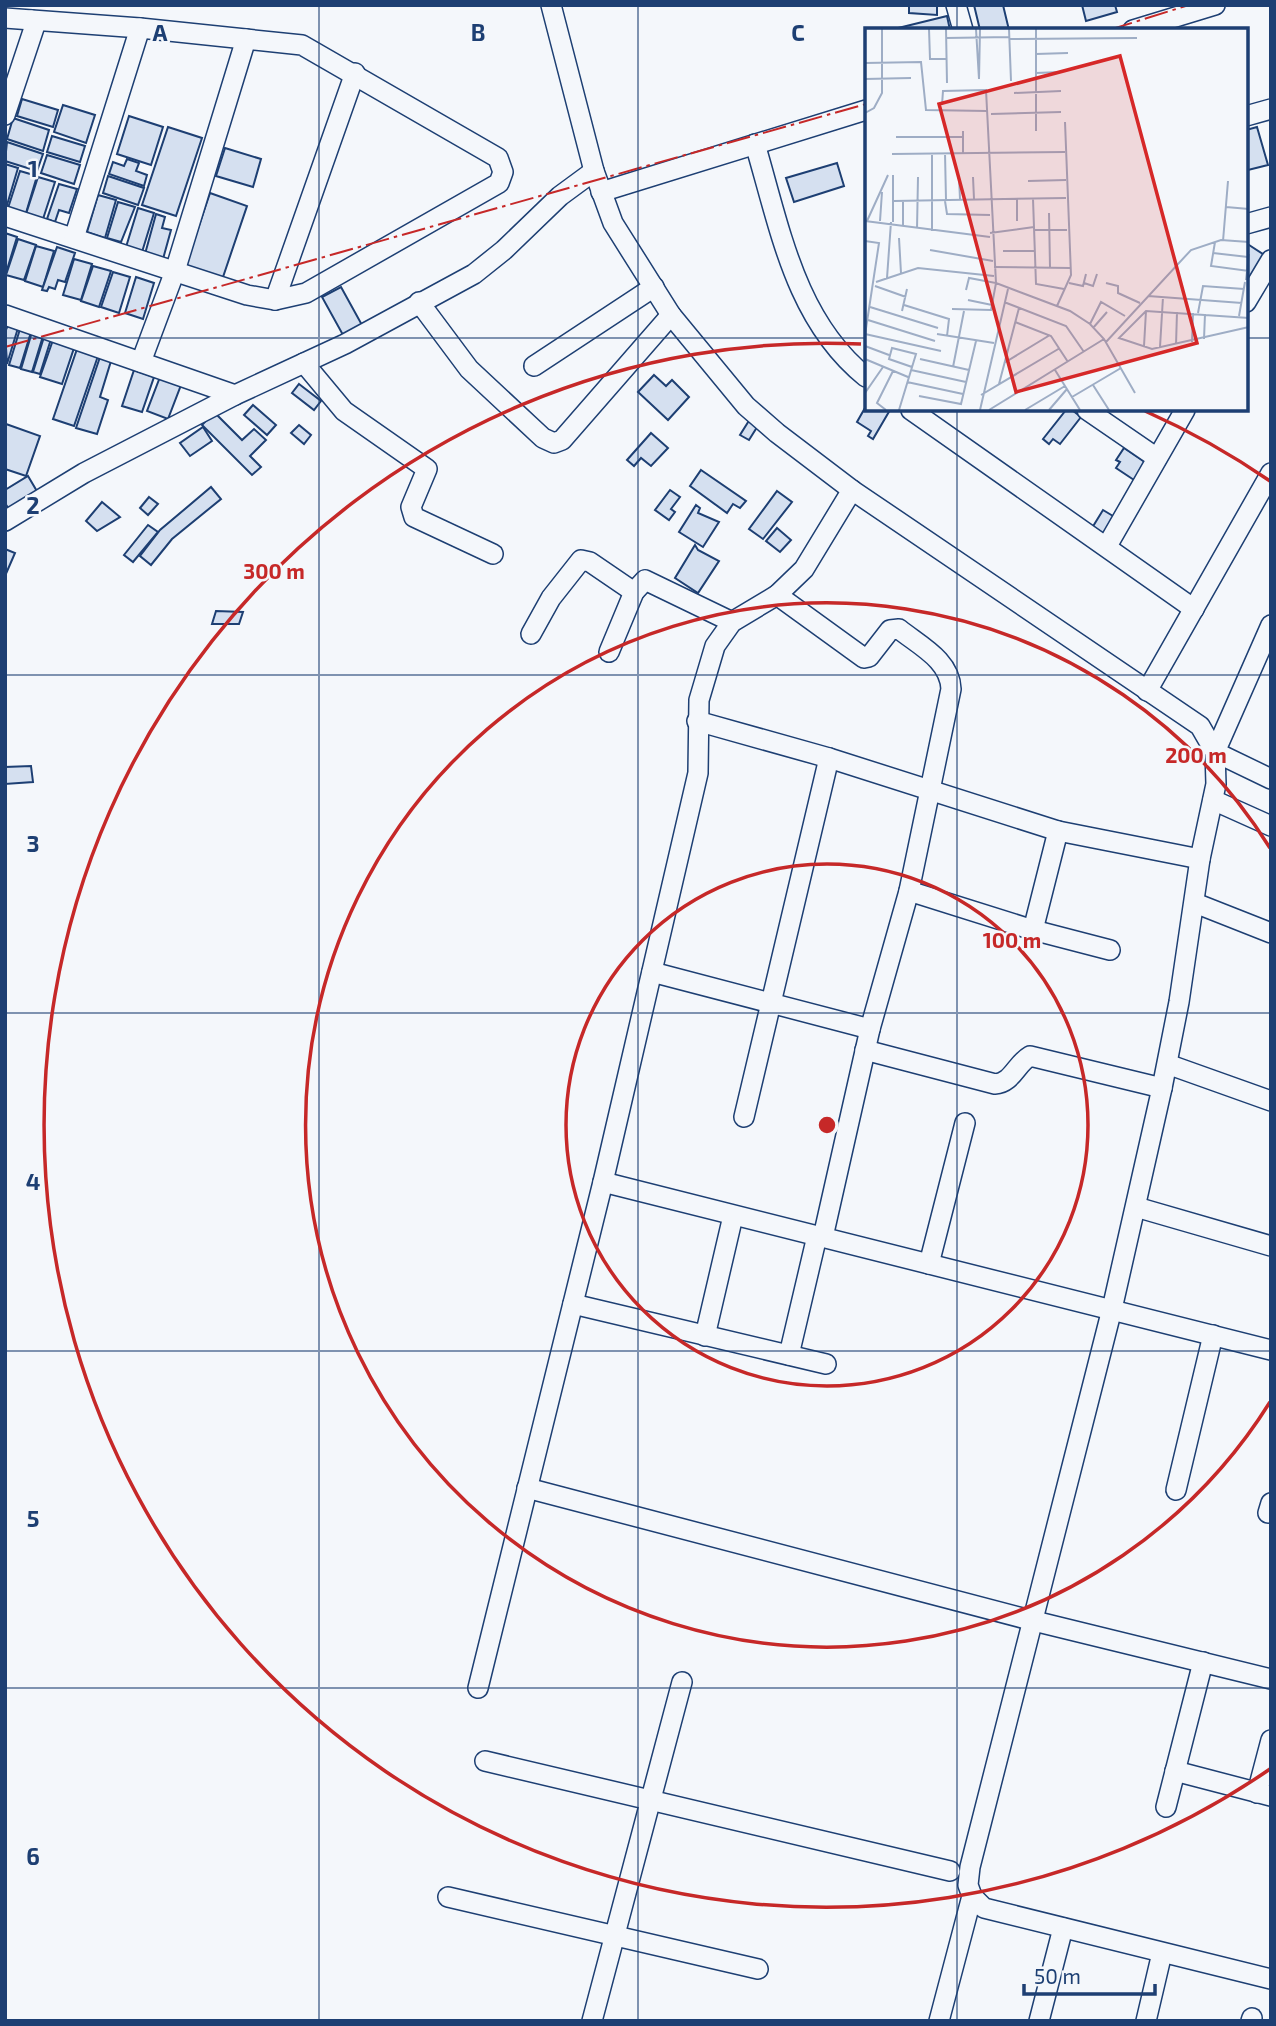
<svg xmlns="http://www.w3.org/2000/svg" width="1276" height="2026" font-family="'Exo 2',sans-serif">
<rect width="100%" height="100%" fill="#f4f7fb"/>
<g fill="#d5e0f0" stroke="#1d3f73" stroke-width="2">
<polygon points="909,5 937,5 937,15 909,13"/>
<polygon points="974,5 1003,5 1009,30 980,30"/>
<polygon points="1082,5 1115,5 1117,12 1086,21"/>
<polygon points="947,16 950,30 890,30"/>
<polygon points="22,99 58,110 53,127 17,116"/>
<polygon points="63,105 95,115 86,143 54,132"/>
<polygon points="129,116 163,127 151,165 117,154"/>
<polygon points="13,118 49,130 43,151 7,139"/>
<polygon points="168,127 202,138 176,216 142,205"/>
<polygon points="1257,127 1268,165 1248,170 1246,130"/>
<polygon points="52,136 85,146 80,162 47,152"/>
<polygon points="7,142 43,154 37,171 5,161"/>
<polygon points="225,148 261,159 253,187 216,176"/>
<polygon points="47,155 80,165 74,184 41,173"/>
<polygon points="127,159 139,163 136,171 147,175 144,186 109,174 113,162 124,166"/>
<polygon points="837,163 844,186 794,202 786,178"/>
<polygon points="5,164 18,168 7,205 5,205"/>
<polygon points="20,171 37,176 26,213 8,208"/>
<polygon points="108,176 144,188 138,205 103,193"/>
<polygon points="38,177 55,182 43,219 26,214"/>
<polygon points="59,184 77,189 69,213 59,210 55,222 47,219"/>
<polygon points="210,193 247,206 222,280 185,267"/>
<polygon points="98,195 116,200 105,238 87,232"/>
<polygon points="118,202 135,207 121,242 107,238"/>
<polygon points="138,208 154,213 142,252 126,247"/>
<polygon points="156,214 165,217 162,228 171,230 163,259 145,254"/>
<polygon points="5,233 17,237 6,273 5,273"/>
<polygon points="18,239 36,245 24,280 6,275"/>
<polygon points="1246,243 1269,258 1246,293"/>
<polygon points="36,246 54,251 43,287 25,281"/>
<polygon points="57,247 75,253 65,282 58,280 55,289 49,287 47,291 42,290"/>
<polygon points="74,259 92,264 81,300 63,295"/>
<polygon points="93,266 111,271 99,307 81,301"/>
<polygon points="113,272 130,277 119,313 101,307"/>
<polygon points="136,277 154,283 143,319 125,313"/>
<polygon points="341,287 362,325 343,335 322,297"/>
<polygon points="8,325 18,328 7,364 5,332"/>
<polygon points="20,329 31,332 20,368 9,365"/>
<polygon points="32,332 43,336 32,372 21,369"/>
<polygon points="44,337 51,339 40,374 33,372"/>
<polygon points="53,340 74,348 62,384 40,377"/>
<polygon points="77,349 98,356 74,426 53,419"/>
<polygon points="100,357 111,361 100,397 108,400 97,434 76,428"/>
<polygon points="134,370 154,377 142,412 122,406"/>
<polygon points="654,375 666,386 672,380 689,397 668,420 638,392"/>
<polygon points="160,377 181,385 168,419 147,411"/>
<polygon points="299,384 321,401 314,410 292,393"/>
<polygon points="253,405 276,425 267,435 244,415"/>
<polygon points="866,406 866,410 890,410 873,439 868,436 871,431 857,422"/>
<polygon points="1066,410 1072,410 1081,417 1060,444 1053,439 1049,444 1043,439"/>
<polygon points="214,412 242,440 254,429 266,440 250,456 261,467 252,475 202,425"/>
<polygon points="750,419 759,424 749,440 740,435"/>
<polygon points="6,424 40,436 26,476 5,469"/>
<polygon points="299,425 311,435 304,444 291,433"/>
<polygon points="203,427 212,441 190,456 180,443"/>
<polygon points="651,433 668,448 651,466 641,458 634,466 627,460"/>
<polygon points="1124,448 1152,467 1140,484 1116,468 1120,462 1116,460"/>
<polygon points="701,470 746,501 740,508 733,504 727,513 690,486"/>
<polygon points="28,476 38,493 10,511 5,503 5,490"/>
<polygon points="211,487 221,499 172,539 151,565 140,556 160,530"/>
<polygon points="670,490 680,497 671,509 675,512 669,520 655,510"/>
<polygon points="777,491 792,502 763,539 749,529"/>
<polygon points="149,497 158,504 148,515 140,508"/>
<polygon points="102,502 120,517 97,531 86,521"/>
<polygon points="696,505 700,508 698,513 719,522 703,547 679,532"/>
<polygon points="1103,510 1118,519 1107,538 1092,528"/>
<polygon points="148,525 158,532 133,562 124,555"/>
<polygon points="777,528 791,540 780,552 766,541"/>
<polygon points="695,545 698,550 719,561 698,593 675,578"/>
<polygon points="5,549 15,553 5,576"/>
<polygon points="216,611 243,612 239,624 212,624"/>
<polygon points="31,766 33,782 5,784 5,767"/>
</g>
<g fill="none" stroke-linecap="round" stroke-linejoin="round">
<defs>
<g id="minor">
<polyline points="551,5 594,171 613,223 671,315 746,406 777,433 852,490 1200,726 1215,752 1216,784 1200,859 1179,1002 1162,1088 1112,1309 970,1867 968,1885 972,1896 939,2021"/>
<polyline points="956,5 963,30"/>
<polyline points="5,18 140,28 302,45 498,158 503,172 499,183 306,293 275,300 247,295 5,216"/>
<polyline points="1133,30 1215,5"/>
<polyline points="5,115 35,25 31,20"/>
<polyline points="1246,116 1271,109"/>
<path d="M755,144C780,228 795,320 866,377"/>
<polyline points="601,192 866,110"/>
<polyline points="1246,224 1271,217"/>
<polyline points="74,238 140,28"/>
<polyline points="275,300 355,73"/>
<polyline points="419,302 469,369 543,438 554,443 562,440 671,315"/>
<polyline points="1246,302 1271,260"/>
<polyline points="5,315 235,395"/>
<polyline points="141,362 175,271 246,39"/>
<polyline points="304,363 344,411 427,469 411,507 414,517 493,554"/>
<polyline points="534,366 654,287"/>
<polyline points="911,410 1194,609"/>
<polyline points="1087,410 1157,458"/>
<polyline points="5,521 84,473 235,395 345,344 474,274 504,250 560,196 594,171"/>
<polyline points="1107,546 1185,410"/>
<path d="M777,595L864,658L869,657L890,630L899,629C920,646 950,660 951,689L909,891L870,1029L823,1237"/>
<polyline points="1271,625 1215,752 1271,779"/>
<polyline points="531,634 551,598 581,560 590,562 634,592"/>
<polyline points="609,652 634,592 645,580 732,622"/>
<polyline points="1147,691 1271,473"/>
<polyline points="697,721 829,758 1058,831 1200,859"/>
<polyline points="1213,800 1271,826"/>
<polyline points="909,891 1033,930 1110,950"/>
<polyline points="1195,903 1271,933"/>
<polyline points="1033,930 1058,831"/>
<polyline points="652,972 870,1029"/>
<path d="M865,1050L995,1084C1012,1083 1016,1064 1030,1056L1162,1088"/>
<polyline points="1170,1065 1271,1101"/>
<polyline points="744,1117 829,758"/>
<polyline points="603,1182 1271,1350"/>
<polyline points="1136,1207 1271,1246"/>
<polyline points="929,1264 965,1123"/>
<polyline points="573,1304 826,1364"/>
<polyline points="705,1336 733,1216"/>
<polyline points="789,1355 817,1236"/>
<polyline points="527,1488 1034,1621 1271,1679"/>
<polyline points="1176,1490 1213,1335"/>
<polyline points="1268,1513 1271,1503"/>
<polyline points="478,1688 603,1182 698,773 699,700 715,646 732,622 777,595 804,569 852,490"/>
<polyline points="485,1761 950,1871"/>
<polyline points="1175,1771 1271,1796"/>
<polyline points="1257,1793 1271,1740"/>
<polyline points="1166,1807 1203,1662"/>
<polyline points="972,1896 984,1908 1271,1979"/>
<polyline points="448,1897 758,1969"/>
<polyline points="592,2021 682,1682"/>
<polyline points="1039,2021 1063,1928"/>
<polyline points="1146,2021 1162,1953"/>
<polyline points="1251,2021 1252,2018"/>
</g>
</defs>
<use href="#minor" stroke="#1d3f73" stroke-width="22"/>
<use href="#minor" stroke="#f4f7fb" stroke-width="19"/>
<g stroke="#c62828" stroke-width="2" stroke-dasharray="24 5 3.5 5" stroke-linecap="butt">
<polyline points="1109,30 1189,5"/>
<polyline points="5,347 866,104"/>
</g>
</g>
<path fill="none" stroke="#1d3f73" stroke-width="2" stroke-opacity="0.55" d="M319,5V2021M638,5V2021M957,5V30M5,338H866M1246,338H1271M957,410V2021M5,675H1271M5,1013H1271M5,1351H1271M5,1688H1271"/>
<g fill="none" stroke="#c62828" stroke-width="3.5">
<circle cx="827" cy="1125" r="261"/>
<path d="M1270 1402A522 522 0 1 1 1270 848"/>
<path d="M1270 1769A782 782 0 1 1 861 344M1145 411A782 782 0 0 1 1270 481"/>
</g>
<g transform="translate(865 28)">
<rect width="383" height="383" fill="#f4f7fb"/>
<path fill="none" stroke="#9eadc5" stroke-width="2" d="M64,1L65,31H82M81,1L82,55M111,1L114,51L115,1M144,1L146,53M171,1V103M81,10L145,9M145,11L272,10M171,26L203,25M0,35L56,34L61,82L122,83M171,45L195,44M0,51L46,50M149,65L196,63M77,77L78,63L121,62L131,255L205,283L225,296L239,311L270,365M0,85L9,80L17,65V1M126,86L196,84M98,103V125M31,109H98M80,125L81,172M27,126L200,124M94,149L95,171M108,149L109,171M163,153L201,152M152,171V193M168,171L171,256L199,261M29,173L201,170M38,173V199M80,173L82,186L125,187M361,179L384,181M184,185L185,239M0,193L125,209M2,193L23,147M15,193L17,164M28,194V147M52,201L53,149M169,202H202M67,203V126M125,205L169,199M34,210L36,245M0,213L14,215L0,307M358,213L363,153M350,214L346,238L384,243M65,222L128,233M138,223H169M348,225L383,229M129,239L205,240M22,250L26,194M381,252L384,226M11,254L53,240L129,248M204,255L218,258L221,246M219,255L228,258L232,246M241,255L253,258V265L275,275M10,258L41,269M283,268L377,275M103,272L127,277M139,274L201,298L219,324M39,277L84,291L82,308M192,278L206,247L200,94M5,279L73,300M87,281L126,282L131,255L104,250L101,262M37,283L42,261M333,285L338,258L379,261M374,288L380,254M384,290L281,283L254,310L287,321L384,299M3,292L70,313M150,294L186,308L203,334M225,296L236,274L260,288M228,300L242,284M0,306L76,323M72,306L129,315M339,311L340,286M241,314L326,222L356,212L384,214M327,314L328,285M311,317L312,284M0,318L24,327M279,318L281,283M295,319L298,269M0,331L43,349M55,331L104,342M139,335L185,307M88,339L99,283M46,342L101,354M190,342L215,382M42,354L98,366M134,356L154,280M228,357L244,382M0,365L18,339M116,367L195,320M54,368L96,376L111,313M207,369L256,340M21,382L12,375L28,343M34,382L51,326L27,320L24,331L47,339M115,382L143,261M124,382L239,311M160,382L200,358M184,382L202,361"/>
<path fill="#d62828" fill-opacity="0.15" stroke="#d62828" stroke-width="3.5" d="M255,28L332,315L151,364L74,76Z"/>
<rect width="383" height="383" fill="none" stroke="#1d3f73" stroke-width="3.5"/>
</g>
<g font-size="23" text-anchor="middle" font-weight="bold" fill="#1d3f73" stroke="#f4f7fb" stroke-width="5" stroke-linejoin="round" paint-order="stroke">
<text x="160" y="41">A</text>
<text x="478" y="41">B</text>
<text x="798" y="41">C</text>
<text x="33" y="177">1</text>
<text x="33" y="514">2</text>
<text x="33" y="852">3</text>
<text x="33" y="1190">4</text>
<text x="33" y="1527">5</text>
<text x="33" y="1865">6</text>
</g>
<circle cx="827" cy="1125" r="10" fill="#c62828" stroke="#f4f7fb" stroke-width="3.5"/>
<g font-size="21" text-anchor="middle" font-weight="bold" fill="#c62828" stroke="#f4f7fb" stroke-width="5" stroke-linejoin="round" paint-order="stroke">
<text x="274" y="579">300 m</text>
<text x="1196" y="763">200 m</text>
<text x="1012" y="948">100 m</text>
</g>
<rect width="1276" height="2026" fill="none" stroke="#1d3f73" stroke-width="14"/>
<path d="M1024 1984v10h131v-10" fill="none" stroke="#1d3f73" stroke-width="3.5"/>
<text x="1034" y="1984" font-size="21" fill="#1d3f73" stroke="#f4f7fb" stroke-width="5" paint-order="stroke">50 m</text>
</svg>
